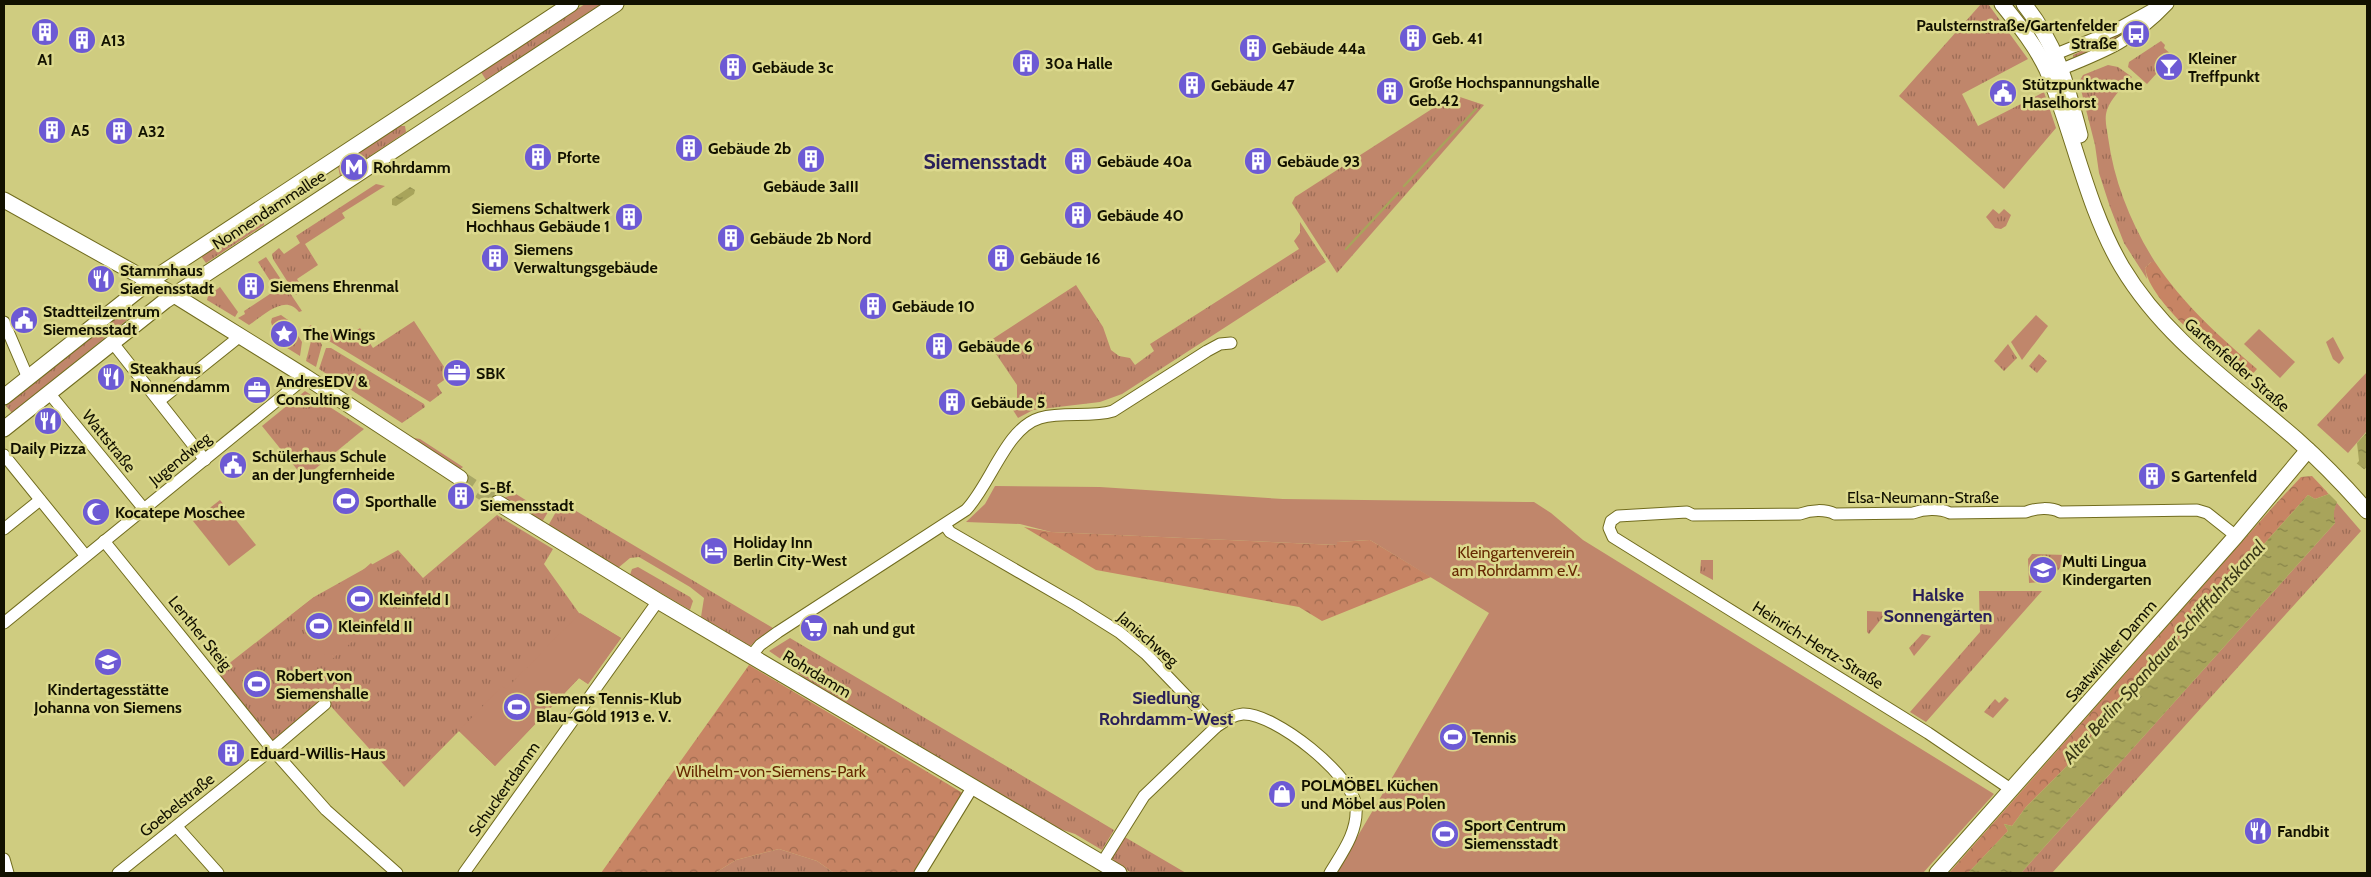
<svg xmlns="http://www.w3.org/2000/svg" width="2371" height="877" font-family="Cabin,sans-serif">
<defs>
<pattern id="grass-tufts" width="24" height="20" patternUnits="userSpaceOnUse" patternTransform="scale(1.25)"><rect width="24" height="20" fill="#c0866b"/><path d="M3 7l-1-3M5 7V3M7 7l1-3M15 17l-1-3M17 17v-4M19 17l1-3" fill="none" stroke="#9b6c56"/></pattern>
<pattern id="forest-crowns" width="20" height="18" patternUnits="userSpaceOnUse" patternTransform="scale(1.25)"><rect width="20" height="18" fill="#c78464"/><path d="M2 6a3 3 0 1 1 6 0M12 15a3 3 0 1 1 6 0" fill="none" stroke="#a06b50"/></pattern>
<pattern id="water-ripples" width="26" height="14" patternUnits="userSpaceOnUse" patternTransform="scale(1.25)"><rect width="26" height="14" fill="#a8a45b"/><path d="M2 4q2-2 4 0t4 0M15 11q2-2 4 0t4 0" fill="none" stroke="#878449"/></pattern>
</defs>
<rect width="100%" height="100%" fill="#cfcc80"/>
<g fill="url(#grass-tufts)">
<polygon points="585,4 601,4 486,80 481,72"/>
<polygon points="1981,4 1988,4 1991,8 2028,59 1962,94 1978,126 2044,92 2056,128 2004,189 1899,96"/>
<polygon points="2139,24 2132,33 2074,60 2073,55"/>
<polygon points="2161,41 2165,45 2164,48 2173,56 2162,68 2159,66 2155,71 2157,73 2147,84 2128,67 2129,62"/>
<path d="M2108,65L2118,67L2132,77C2123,87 2111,98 2107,110C2104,119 2107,129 2108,137C2114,182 2131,224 2155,262H2151L2145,268L2147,279L2124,243L2110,207L2099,173L2095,145L2079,82L2083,75Z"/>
<polygon points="1452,96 1460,97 1484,105 1337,273 1292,203 1295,197"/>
<polygon points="398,126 405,126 406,132 340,176 338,166"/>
<polygon points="376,184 385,186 342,213 345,218 305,244 318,265 297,279 304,290 296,295 273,259 272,254 279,248 284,254 300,243 296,236"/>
<polygon points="1993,209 1999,214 2004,209 2011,215 2006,226 2001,229 1995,228 1986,217"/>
<polygon points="264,215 264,225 206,263 201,256"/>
<polygon points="1300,222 1326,262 1122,394 1100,402 1033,410 1018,418 1013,410 1017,406 1017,385 988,342 1076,285 1103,327 1111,350 1119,356 1130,358 1135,365 1154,351 1150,344 1299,249 1294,241 1300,233"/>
<path d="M266,257L302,311L299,312C285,293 263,316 249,325L238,318L245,314L244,311L276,290L258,262Z"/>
<polygon points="220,287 238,312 235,317 207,300 208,296"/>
<polygon points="121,312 127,314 127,320 12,413 6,406"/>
<polygon points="281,315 288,320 302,342 300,356 271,338 274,332 271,322 272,318"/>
<polygon points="414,321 450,376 437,385 442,393 430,402 324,338 331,331 338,342 360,328 373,348"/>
<polygon points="311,325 322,345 316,367 306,361 312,337 308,327"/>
<polygon points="2008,344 2017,358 2004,371 1994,361"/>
<polygon points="326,348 331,348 424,404 425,407 402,423 319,369"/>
<polygon points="2039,354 2047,361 2037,373 2029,366"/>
<polygon points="2367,372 2367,431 2348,453 2317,425"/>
<polygon points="305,391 364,429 304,478 262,426"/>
<polygon points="414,438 420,439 463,467 459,470 420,445"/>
<polygon points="516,494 540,509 547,506 548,512 542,522 503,498"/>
<polygon points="2336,502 2361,531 2052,873 2021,873 2335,523 2333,514"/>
<polygon points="566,505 773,628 750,646 701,617 704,598 690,587 639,557 630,558 618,568 548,526 557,510"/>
<polygon points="497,515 553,549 544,564 579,613 621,638 588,684 579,678 495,766 459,731 404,787 327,702 272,749 213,676 314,597 398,550 423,578"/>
<polygon points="2032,554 2066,555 2069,558 2048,581 2029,583 2028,559"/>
<polygon points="1701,560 1713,560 1713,580 1700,573"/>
<polygon points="638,567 690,597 693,601 690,610 630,575 632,569"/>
<polygon points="1979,591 2042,591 1926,722 1910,712 1980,632"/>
<polygon points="1867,611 1887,612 1869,634 1867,632"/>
<polygon points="1922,634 1931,636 1914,656 1909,648"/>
<polygon points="790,638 1114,830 1102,850 1075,834 1054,827 805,679 791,666 769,651"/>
<polygon points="2005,697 2009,700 1993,718 1984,712 1995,699 1999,703"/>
<polygon points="1123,836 1186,873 1132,873 1113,862 1114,860 1111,858"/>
<polygon points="779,849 817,861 834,873 715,873 736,860"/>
</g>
<g fill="url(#forest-crowns)">
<path d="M2151,262H2155C2182,303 2220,337 2257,369L2246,381C2218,356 2150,303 2145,268Z"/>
<polygon points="2312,476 2329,494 2315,499 2308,495 2081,748 2074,759 2026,807 2012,826 2004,824 2008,831 1968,873 1949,873 2271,509 2301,477"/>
<polygon points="1024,527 1051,532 1336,545 1337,542 1370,540 1431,577 1322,621 1299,607 1096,570"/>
<polygon points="749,665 966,795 918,873 834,873 817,861 779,849 736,860 715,873 601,873"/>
</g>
<g fill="#c0866b">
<polygon points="2036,315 2048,326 2022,360 2011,342"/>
<polygon points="2259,329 2295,362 2280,378 2244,344"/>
<polygon points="2333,337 2344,358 2339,364 2333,359 2326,342"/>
<polygon points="995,486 1100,487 1283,499 1534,502 1551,513 1583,540 1994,794 1923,873 1336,873 1489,613 1370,540 1337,542 1337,545 1051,532 1020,524 966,522 985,504"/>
<polygon points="220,500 256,545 229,566 193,521"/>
<polygon points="371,563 397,593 348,635 353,641 330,661 291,615 314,597 322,606"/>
<polygon points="580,613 621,638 588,684 579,678 495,766 459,731 502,686 506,689"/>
</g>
<g fill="url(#water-ripples)">
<polygon points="410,187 415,190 414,194 396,206 392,205 392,199"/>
<path d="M2367,432V467L2354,478V481C2343,494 2330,504 2335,523L2021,873H1968L2008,831L2004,824L2012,826L2026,807L2074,759L2081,748L2308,495L2315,499L2329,494L2359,461L2357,443Z"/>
</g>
<polygon fill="#cfcc80" points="2355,462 2365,470 2338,503 2327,492"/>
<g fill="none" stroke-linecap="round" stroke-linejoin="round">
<g stroke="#a8a45b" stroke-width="2.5">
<polyline points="1404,186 1476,109"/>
<polyline points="1346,249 1398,193"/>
</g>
<polyline stroke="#a9a766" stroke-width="15" stroke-dasharray="15 8" stroke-linecap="butt" points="460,478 498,503"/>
<defs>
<g id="minor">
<polyline points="2056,54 2115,30 2162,4"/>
<path d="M2062,69C2107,51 2134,40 2168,4"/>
<polyline points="4,322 28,378"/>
<polyline points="112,342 205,460"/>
<polyline points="49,393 144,509"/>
<polyline points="159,401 239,337"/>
<polyline points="4,455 85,555"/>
<polyline points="945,525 950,532 1076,605 1119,632 1146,654 1216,727"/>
<polyline points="4,529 40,500"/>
<polyline points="104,541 272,749 326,810 397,873"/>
<polyline points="4,623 306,377"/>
<path d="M751,656L760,645L778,632L966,510C991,484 1006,428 1040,418C1064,411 1090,418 1113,411L1207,351L1220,344L1231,343"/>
<path d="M2012,790L1928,733L1613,537L1609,528L1611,521L1618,516L1687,512L1693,515L1800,514C1811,510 1825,509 1835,514L1913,513C1924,509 1939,508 1950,513L2026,512C2036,508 2051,507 2060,512L2197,510L2207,513L2236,536"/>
<polyline points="177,827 218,873"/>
<polyline points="4,859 8,873"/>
<path d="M1102,863L1144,796L1216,727C1225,721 1232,715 1243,714C1275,713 1354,776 1356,807C1358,832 1342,853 1330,873"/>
<polyline points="118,873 272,749 325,704"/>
<polyline points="464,873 658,601"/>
<polyline points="920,873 972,788"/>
</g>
<g id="major">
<path d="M2002,4C2018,24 2036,46 2047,70C2074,134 2086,206 2122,267C2165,339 2234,385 2296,439C2321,461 2345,486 2367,511"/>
<path d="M2024,4C2058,47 2066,83 2080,135"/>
<polyline points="4,200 174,295 306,377 460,478"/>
<polyline points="4,397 150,281 571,4"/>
<polyline points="4,429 165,301 616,4"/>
<polyline points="498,503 658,601 1119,873"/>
<polyline points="1937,873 2236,536 2308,450"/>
</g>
</defs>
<use href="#minor" stroke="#716c1e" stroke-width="13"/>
<use href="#major" stroke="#716c1e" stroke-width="17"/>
<use href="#minor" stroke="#fff" stroke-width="11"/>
<use href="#major" stroke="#fff" stroke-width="15"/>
</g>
<defs>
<symbol id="building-disc" viewBox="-11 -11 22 22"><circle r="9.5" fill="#6d5ad4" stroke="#dcd98d"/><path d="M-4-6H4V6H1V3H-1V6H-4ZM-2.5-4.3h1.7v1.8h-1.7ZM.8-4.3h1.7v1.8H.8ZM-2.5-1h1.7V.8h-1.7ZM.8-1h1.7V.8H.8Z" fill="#fff"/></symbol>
<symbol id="bus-disc" viewBox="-11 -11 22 22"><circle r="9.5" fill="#6d5ad4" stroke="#dcd98d"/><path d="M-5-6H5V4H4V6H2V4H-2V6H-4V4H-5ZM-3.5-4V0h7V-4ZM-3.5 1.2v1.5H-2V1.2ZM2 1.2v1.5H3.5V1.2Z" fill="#fff"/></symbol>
<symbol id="bar-disc" viewBox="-11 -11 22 22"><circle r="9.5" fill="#6d5ad4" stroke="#dcd98d"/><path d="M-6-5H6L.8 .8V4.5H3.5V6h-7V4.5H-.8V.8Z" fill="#fff"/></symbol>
<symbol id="civic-disc" viewBox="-11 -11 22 22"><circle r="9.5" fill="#6d5ad4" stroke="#dcd98d"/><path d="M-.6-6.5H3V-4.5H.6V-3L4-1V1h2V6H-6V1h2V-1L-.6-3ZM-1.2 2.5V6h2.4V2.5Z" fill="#fff"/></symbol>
<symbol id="metro-disc" viewBox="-11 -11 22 22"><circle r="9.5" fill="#6d5ad4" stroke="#dcd98d"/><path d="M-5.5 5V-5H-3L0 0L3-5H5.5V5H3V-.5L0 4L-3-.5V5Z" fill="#fff"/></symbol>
<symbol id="restaurant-disc" viewBox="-11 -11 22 22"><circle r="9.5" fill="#6d5ad4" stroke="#dcd98d"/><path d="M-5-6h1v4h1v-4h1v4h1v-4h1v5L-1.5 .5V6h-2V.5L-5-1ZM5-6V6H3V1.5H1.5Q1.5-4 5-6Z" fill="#fff"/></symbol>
<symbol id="sight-disc" viewBox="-11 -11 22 22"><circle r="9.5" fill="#6d5ad4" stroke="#dcd98d"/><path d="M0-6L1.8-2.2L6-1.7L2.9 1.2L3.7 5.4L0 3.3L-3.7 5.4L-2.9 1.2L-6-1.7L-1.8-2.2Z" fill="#fff"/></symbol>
<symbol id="office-disc" viewBox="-11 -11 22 22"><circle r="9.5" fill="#6d5ad4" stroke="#dcd98d"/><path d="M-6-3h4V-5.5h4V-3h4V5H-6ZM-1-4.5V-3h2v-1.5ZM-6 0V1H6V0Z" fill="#fff"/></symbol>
<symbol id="stadium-disc" viewBox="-11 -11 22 22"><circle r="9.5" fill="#6d5ad4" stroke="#dcd98d"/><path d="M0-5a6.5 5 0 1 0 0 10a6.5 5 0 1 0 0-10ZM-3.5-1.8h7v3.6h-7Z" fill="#fff"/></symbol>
<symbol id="mosque-disc" viewBox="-11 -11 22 22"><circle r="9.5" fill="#6d5ad4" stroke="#dcd98d"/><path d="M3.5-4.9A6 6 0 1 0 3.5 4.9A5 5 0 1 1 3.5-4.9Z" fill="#fff"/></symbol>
<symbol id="hotel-disc" viewBox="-11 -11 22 22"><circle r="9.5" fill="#6d5ad4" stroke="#dcd98d"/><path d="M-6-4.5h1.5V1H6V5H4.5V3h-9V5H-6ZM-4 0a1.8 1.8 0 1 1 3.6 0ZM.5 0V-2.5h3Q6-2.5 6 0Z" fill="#fff"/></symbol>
<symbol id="school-disc" viewBox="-11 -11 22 22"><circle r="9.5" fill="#6d5ad4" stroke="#dcd98d"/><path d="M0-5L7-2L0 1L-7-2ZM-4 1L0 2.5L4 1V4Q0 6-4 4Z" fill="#fff"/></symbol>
<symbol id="supermarket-disc" viewBox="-11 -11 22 22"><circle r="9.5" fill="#6d5ad4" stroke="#dcd98d"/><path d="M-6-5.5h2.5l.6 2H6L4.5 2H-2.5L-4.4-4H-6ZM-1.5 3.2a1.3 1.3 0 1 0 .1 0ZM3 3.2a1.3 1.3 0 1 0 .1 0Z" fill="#fff"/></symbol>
<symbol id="shop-disc" viewBox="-11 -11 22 22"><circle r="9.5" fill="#6d5ad4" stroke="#dcd98d"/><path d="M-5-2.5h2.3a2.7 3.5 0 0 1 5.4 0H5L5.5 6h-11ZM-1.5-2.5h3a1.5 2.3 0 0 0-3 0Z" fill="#fff"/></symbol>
</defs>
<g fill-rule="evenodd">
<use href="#building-disc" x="29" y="16" width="32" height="32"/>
<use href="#bus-disc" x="2120" y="18" width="32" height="32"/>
<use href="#building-disc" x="1397" y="22" width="32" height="32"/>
<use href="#building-disc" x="66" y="24" width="32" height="32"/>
<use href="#building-disc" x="1237" y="32" width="32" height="32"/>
<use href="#building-disc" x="1010" y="47" width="32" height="32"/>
<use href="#building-disc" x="717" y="51" width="32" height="32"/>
<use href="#bar-disc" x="2153" y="51" width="32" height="32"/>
<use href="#building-disc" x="1176" y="69" width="32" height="32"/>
<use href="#building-disc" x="1374" y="75" width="32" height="32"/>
<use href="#civic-disc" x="1987" y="77" width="32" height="32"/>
<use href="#building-disc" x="36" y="114" width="32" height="32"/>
<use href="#building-disc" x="103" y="115" width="32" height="32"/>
<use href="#building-disc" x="673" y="132" width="32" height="32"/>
<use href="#building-disc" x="522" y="141" width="32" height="32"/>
<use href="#building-disc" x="795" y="143" width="32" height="32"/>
<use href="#building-disc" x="1062" y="145" width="32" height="32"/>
<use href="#building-disc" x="1242" y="145" width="32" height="32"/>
<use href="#metro-disc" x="338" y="151" width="32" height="32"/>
<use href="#building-disc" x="1062" y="199" width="32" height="32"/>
<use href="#building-disc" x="613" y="201" width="32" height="32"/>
<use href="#building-disc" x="715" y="222" width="32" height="32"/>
<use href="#building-disc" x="479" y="242" width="32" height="32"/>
<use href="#building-disc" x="985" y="242" width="32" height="32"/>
<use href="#restaurant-disc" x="85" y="263" width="32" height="32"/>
<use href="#building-disc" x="235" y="270" width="32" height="32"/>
<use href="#building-disc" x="857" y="290" width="32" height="32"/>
<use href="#civic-disc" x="8" y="304" width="32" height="32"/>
<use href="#sight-disc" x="268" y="318" width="32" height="32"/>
<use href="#building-disc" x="923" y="330" width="32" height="32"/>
<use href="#office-disc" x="441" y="357" width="32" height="32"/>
<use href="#restaurant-disc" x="95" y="361" width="32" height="32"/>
<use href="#office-disc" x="241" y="374" width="32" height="32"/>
<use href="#building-disc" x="936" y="386" width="32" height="32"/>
<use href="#restaurant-disc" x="32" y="405" width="32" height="32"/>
<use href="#civic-disc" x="217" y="449" width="32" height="32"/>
<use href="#building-disc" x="2136" y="460" width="32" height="32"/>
<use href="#building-disc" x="445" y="480" width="32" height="32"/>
<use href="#stadium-disc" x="330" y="485" width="32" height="32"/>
<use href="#mosque-disc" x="80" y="496" width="32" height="32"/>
<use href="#hotel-disc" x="698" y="535" width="32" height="32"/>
<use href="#school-disc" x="2027" y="554" width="32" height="32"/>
<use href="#stadium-disc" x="344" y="583" width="32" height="32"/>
<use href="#stadium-disc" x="303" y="610" width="32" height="32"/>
<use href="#supermarket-disc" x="798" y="612" width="32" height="32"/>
<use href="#school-disc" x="92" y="646" width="32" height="32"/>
<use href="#stadium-disc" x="241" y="668" width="32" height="32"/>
<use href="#stadium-disc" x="501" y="691" width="32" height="32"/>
<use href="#stadium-disc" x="1437" y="721" width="32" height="32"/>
<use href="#building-disc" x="215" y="737" width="32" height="32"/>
<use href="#shop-disc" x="1266" y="778" width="32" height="32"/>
<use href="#restaurant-disc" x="2242" y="815" width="32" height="32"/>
<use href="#stadium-disc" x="1429" y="818" width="32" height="32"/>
</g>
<g text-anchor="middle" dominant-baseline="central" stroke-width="5" stroke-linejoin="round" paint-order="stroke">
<g font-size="16" font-weight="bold" fill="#121100" stroke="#dcd98d" text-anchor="start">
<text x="2117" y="25" text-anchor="end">Paulsternstraße/Gartenfelder<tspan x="2117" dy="18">Straße</tspan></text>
<text x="1432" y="38">Geb. 41</text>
<text x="101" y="40">A13</text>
<text x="1272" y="48">Gebäude 44a</text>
<text x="2188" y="58">Kleiner<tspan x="2188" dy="18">Treffpunkt</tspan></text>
<text x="45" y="59" text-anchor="middle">A1</text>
<text x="1045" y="63">30a Halle</text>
<text x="752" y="67">Gebäude 3c</text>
<text x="1409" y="82">Große Hochspannungshalle<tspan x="1409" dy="18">Geb.42</tspan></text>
<text x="2022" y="84">Stützpunktwache<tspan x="2022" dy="18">Haselhorst</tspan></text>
<text x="1211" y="85">Gebäude 47</text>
<text x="71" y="130">A5</text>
<text x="138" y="131">A32</text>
<text x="708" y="148">Gebäude 2b</text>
<text x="557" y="157">Pforte</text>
<text x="1097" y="161">Gebäude 40a</text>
<text x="1277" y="161">Gebäude 93</text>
<text x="373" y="167">Rohrdamm</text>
<text x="811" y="186" text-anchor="middle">Gebäude 3aIII</text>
<text x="610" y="208" text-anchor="end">Siemens Schaltwerk<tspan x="610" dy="18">Hochhaus Gebäude 1</tspan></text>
<text x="1097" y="215">Gebäude 40</text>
<text x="750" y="238">Gebäude 2b Nord</text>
<text x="514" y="249">Siemens<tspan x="514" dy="18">Verwaltungsgebäude</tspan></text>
<text x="1020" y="258">Gebäude 16</text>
<text x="120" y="270">Stammhaus<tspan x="120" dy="18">Siemensstadt</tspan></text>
<text x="270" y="286">Siemens Ehrenmal</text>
<text x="892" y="306">Gebäude 10</text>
<text x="43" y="311">Stadtteilzentrum<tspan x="43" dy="18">Siemensstadt</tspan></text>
<text x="303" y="334">The Wings</text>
<text x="958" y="346">Gebäude 6</text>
<text x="130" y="368">Steakhaus<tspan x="130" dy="18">Nonnendamm</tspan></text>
<text x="476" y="373">SBK</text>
<text x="276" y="381">AndresEDV &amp;<tspan x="276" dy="18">Consulting</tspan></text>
<text x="971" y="402">Gebäude 5</text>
<text x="48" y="448" text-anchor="middle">Daily Pizza</text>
<text x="252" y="456">Schülerhaus Schule<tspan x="252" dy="18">an der Jungfernheide</tspan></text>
<text x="2171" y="476">S Gartenfeld</text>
<text x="480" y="487">S-Bf.<tspan x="480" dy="18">Siemensstadt</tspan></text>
<text x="365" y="501">Sporthalle</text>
<text x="115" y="512">Kocatepe Moschee</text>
<text x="733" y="542">Holiday Inn<tspan x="733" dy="18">Berlin City-West</tspan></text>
<text x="2062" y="561">Multi Lingua<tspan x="2062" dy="18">Kindergarten</tspan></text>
<text x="379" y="599">Kleinfeld I</text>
<text x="338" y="626">Kleinfeld II</text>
<text x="833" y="628">nah und gut</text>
<text x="276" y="675">Robert von<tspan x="276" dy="18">Siemenshalle</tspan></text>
<text x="108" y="689" text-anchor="middle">Kindertagesstätte<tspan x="108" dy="18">Johanna von Siemens</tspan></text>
<text x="536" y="698">Siemens Tennis-Klub<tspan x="536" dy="18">Blau-Gold 1913 e. V.</tspan></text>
<text x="1472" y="737">Tennis</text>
<text x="250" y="753">Eduard-Willis-Haus</text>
<text x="1301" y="785">POLMÖBEL Küchen<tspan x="1301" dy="18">und Möbel aus Polen</tspan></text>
<text x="1464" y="825">Sport Centrum<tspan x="1464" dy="18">Siemensstadt</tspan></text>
<text x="2277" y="831">Fandbit</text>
</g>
<g font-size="16" fill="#121100" stroke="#dcd98d">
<text transform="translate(269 210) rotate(-33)">Nonnendammallee</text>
<text transform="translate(2237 365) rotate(41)">Gartenfelder Straße</text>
<text transform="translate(109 441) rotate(51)">Wattstraße</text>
<text transform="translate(180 459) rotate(-39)">Jugendweg</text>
<text x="1923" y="497">Elsa-Neumann-Straße</text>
<text transform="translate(200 633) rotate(51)">Lenther Steig</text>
<text transform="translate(1148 639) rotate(41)">Janischweg</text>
<text transform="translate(1818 645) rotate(32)">Heinrich-Hertz-Straße</text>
<text transform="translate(2111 651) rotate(-49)">Saatwinkler Damm</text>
<text transform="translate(817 674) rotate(31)">Rohrdamm</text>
<text transform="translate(504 789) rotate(-55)">Schuckertdamm</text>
<text transform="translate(177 805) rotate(-39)">Goebelstraße</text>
</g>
<g font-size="16" fill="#662802" stroke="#dcd98d">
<text x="1516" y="552">Kleingartenverein<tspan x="1516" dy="18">am Rohrdamm e.V.</tspan></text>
<text x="771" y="771">Wilhelm-von-Siemens-Park</text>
</g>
<g font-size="18" font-weight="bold" fill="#291f59" stroke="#dcd98d">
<text x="1938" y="595">Halske<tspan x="1938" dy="21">Sonnengärten</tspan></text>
<text x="1166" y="698">Siedlung<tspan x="1166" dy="21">Rohrdamm-West</tspan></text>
</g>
<g font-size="18" font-style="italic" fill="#383616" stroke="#dcd98d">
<text transform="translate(2164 652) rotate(-48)">Alter Berlin-Spandauer Schifffahrtskanal</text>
</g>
<g font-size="21" font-weight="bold" fill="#291f59" stroke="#dcd98d">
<text x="985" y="161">Siemensstadt</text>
</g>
</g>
<rect width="2371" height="877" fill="none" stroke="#121100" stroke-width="10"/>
</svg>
